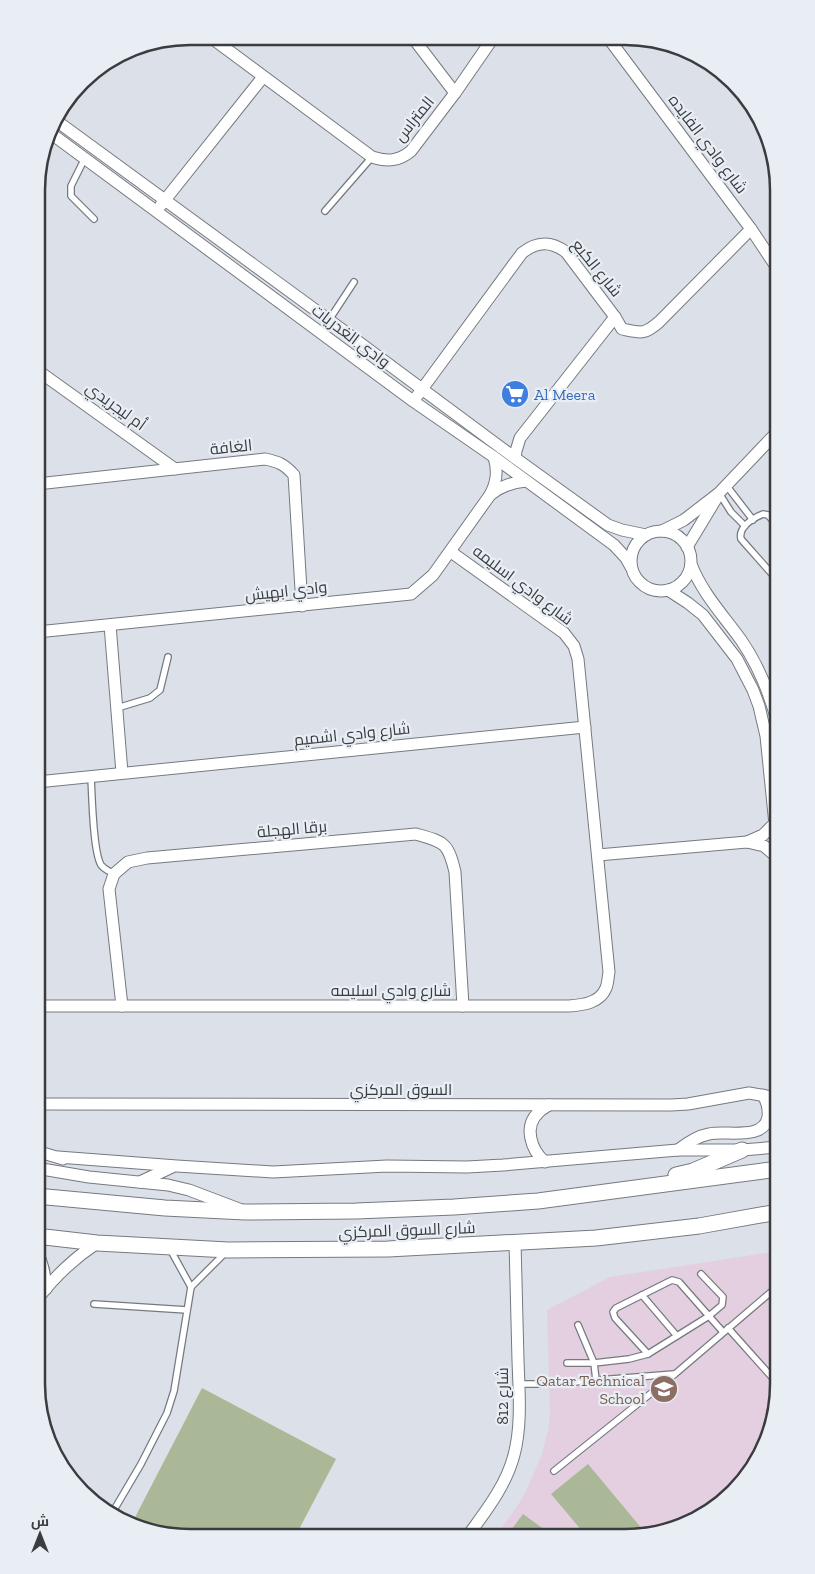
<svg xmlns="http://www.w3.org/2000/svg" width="815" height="1574" font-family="'Zilla Slab',Cairo,serif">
<rect width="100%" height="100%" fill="#dce0e8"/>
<polygon fill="#e3cfdf" points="778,1251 778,1394 767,1443 747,1478 711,1512 674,1530 625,1538 495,1537 522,1499 541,1457 548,1431 550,1414 547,1310 610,1277"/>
<g fill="#abb897">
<polygon points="202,1388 336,1459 295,1537 170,1536 131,1525"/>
<path d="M588,1464L643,1530C628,1542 606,1538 588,1538L551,1494Z"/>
<polygon points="523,1514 556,1538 506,1537"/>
</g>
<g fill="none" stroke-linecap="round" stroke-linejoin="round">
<defs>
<g id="lane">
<polyline points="85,158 71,186 71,196 94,219"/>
<polyline points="325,211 372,157"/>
<polyline points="329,320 354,282"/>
<polyline points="726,485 753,520"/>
<polyline points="719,493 731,512 745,526"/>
<path d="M779,582L741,539C738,527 753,518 763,514L768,515L779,528"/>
<polyline points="117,708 150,698 160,690 168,657"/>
<path d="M91,777C92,795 93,852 101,865C105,870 109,871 114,874"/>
<polyline points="170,1249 191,1287"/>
<polyline points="642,1295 677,1336"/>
<polyline points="94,1304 187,1310"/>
<polyline points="578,1325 594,1363 596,1380"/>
<polyline points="728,1328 778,1384"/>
<polyline points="648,1354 615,1318 613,1312 616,1308 672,1280 679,1282 723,1332"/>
<polyline points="567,1363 594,1363 629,1359 648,1354 709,1316 722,1305 723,1297 701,1274"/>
<polyline points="519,1384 549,1384 674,1374"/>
<polyline points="554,1471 675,1374 778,1286"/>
<polyline points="111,1515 141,1464 167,1413 174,1391 191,1287 226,1252"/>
</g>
<g id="street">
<path d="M209,36L372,157C388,162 399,161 411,151L455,93L493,38"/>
<polyline points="413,38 455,93"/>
<polyline points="609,39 751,229 779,271"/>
<polyline points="54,119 329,320 515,458 608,525 622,530 646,535"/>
<polyline points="49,132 413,401 494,457 614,545 626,558 631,567"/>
<polyline points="161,205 263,77"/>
<polyline points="37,370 175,469"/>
<path d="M417,396L522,253C537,241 551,241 566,252L615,317L622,329C641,333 644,335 659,322L751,229"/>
<polyline points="515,458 516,451 520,438 615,317"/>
<path d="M37,484L265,459C279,462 284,464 294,475L302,606"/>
<path d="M490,495C501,486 512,482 526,481"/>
<polyline points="662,531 684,520 719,493 779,430"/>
<circle cx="661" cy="561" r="30"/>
<polyline points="687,547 716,499"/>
<path d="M691,564C702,593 723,615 741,640C759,666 771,697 779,728"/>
<polyline points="668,590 688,603 703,615 737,659 753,690 759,706 766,736 779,864"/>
<polyline points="110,625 122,773"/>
<path d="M37,632L411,594L433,575L490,495C497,482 498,471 494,457"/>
<polyline points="37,782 585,727"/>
<polyline points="747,842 763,835 775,823"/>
<polyline points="598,855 747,842 764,846 778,858"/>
<path d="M37,1006H569C583,1005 600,1003 606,988C608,983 608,977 609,972L578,659L574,646L564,633L451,552"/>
<path d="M122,1006L109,889L114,874L128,862L147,858L416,834C444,842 448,842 455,872L463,1006"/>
<polyline points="37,1104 671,1105 688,1104 749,1093 778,1098"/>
<path d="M678,1150C687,1143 698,1136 709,1134C726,1130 764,1141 768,1117C769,1109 767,1102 763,1095"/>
<polyline points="36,1151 63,1159"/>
<polyline points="58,1157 177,1166 273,1172 387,1166 467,1167 503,1165 678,1150 742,1150 778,1147"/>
<path d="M545,1162C531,1150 523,1126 539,1112C542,1109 546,1107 549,1105"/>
<polyline points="36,1168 89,1177 168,1185 189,1190 239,1209"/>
<polyline points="140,1182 172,1167"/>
<path d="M36,1250C43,1263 45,1274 46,1289"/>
<path d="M36,1301C53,1278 73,1259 97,1243"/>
<path d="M467,1537C485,1512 506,1486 514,1455C522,1425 519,1391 518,1360C517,1321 516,1282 515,1242"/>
</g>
<g id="secondary">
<polyline points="676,1175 693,1171 742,1150"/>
<polyline points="36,1196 165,1208 245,1212 356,1211 454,1207 538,1201 778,1169"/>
<polyline points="36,1236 97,1243 228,1250 388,1249 596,1238 699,1226 778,1212"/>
</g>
</defs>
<use href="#lane" stroke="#767a80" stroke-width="8"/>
<use href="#street" stroke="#767a80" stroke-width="13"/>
<use href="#secondary" stroke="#767a80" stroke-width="17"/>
<use href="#lane" stroke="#fff" stroke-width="5.5"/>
<use href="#street" stroke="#fff" stroke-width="11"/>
<use href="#secondary" stroke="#fff" stroke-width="15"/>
</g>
<defs>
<symbol id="supermarket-disc" viewBox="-11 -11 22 22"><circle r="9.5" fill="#3f7fe0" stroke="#e9eef5"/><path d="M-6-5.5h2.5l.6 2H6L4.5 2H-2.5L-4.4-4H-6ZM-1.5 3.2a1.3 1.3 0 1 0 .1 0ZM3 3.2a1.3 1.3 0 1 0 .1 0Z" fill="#fff"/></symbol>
<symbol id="school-disc" viewBox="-11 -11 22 22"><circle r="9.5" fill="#8d6e63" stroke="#e9eef5"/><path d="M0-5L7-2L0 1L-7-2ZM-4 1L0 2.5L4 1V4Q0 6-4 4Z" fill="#fff"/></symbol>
</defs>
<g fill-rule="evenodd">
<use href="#supermarket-disc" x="499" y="378" width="32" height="32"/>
<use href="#school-disc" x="648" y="1373" width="32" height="32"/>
</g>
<g text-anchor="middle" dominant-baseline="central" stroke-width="4.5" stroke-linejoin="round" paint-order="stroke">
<g font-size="16" fill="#3a3c3f" stroke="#e9eef5">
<text transform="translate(414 119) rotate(-51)">المتراس</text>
<text transform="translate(708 144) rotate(53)">شارع وادي الفايده</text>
<text transform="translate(597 268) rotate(51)">شارع الكبع</text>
<text transform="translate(351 336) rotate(37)">وادي الغدريات</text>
<text transform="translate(116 406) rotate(36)">أم ليجريدي</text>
<text transform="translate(231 447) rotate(-6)">الغافة</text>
<text transform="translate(523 585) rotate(37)">شارع وادي اسليمه</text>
<text transform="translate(286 591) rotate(-6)">وادي ابهيش</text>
<text transform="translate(352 734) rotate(-6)">شارع وادي اشميم</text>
<text transform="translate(292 829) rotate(-5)">برقا الهجلة</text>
<text x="391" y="990">شارع وادي اسليمه</text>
<text x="401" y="1089">السوق المركزي</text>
<text transform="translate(407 1230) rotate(-2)">شارع السوق المركزي</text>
<text transform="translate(502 1396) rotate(-90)">شارع 812</text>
</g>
<g font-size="16" fill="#366cbe" stroke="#e9eef5" text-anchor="start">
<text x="534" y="394">Al Meera</text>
</g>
<g font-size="16" fill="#785e54" stroke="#e9eef5" text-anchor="end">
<text x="645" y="1380">Qatar Technical<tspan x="645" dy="18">School</tspan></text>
</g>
</g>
<path d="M0 0H815V1574H0ZM190 45H625A145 145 0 0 1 770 190V1384A145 145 0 0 1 625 1529H190A145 145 0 0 1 45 1384V190A145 145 0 0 1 190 45Z" fill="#e9eef5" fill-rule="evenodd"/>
<path fill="none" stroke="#3a3c3f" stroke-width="2.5" d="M190 45H625A145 145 0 0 1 770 190V1384A145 145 0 0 1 625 1529H190A145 145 0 0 1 45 1384V190A145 145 0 0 1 190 45Z"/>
<g transform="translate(40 1534)" stroke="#e9eef5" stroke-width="4" paint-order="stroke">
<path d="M0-4L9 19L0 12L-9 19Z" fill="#3a3c3f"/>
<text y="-8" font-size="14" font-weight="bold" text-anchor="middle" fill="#3a3c3f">ش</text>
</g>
</svg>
